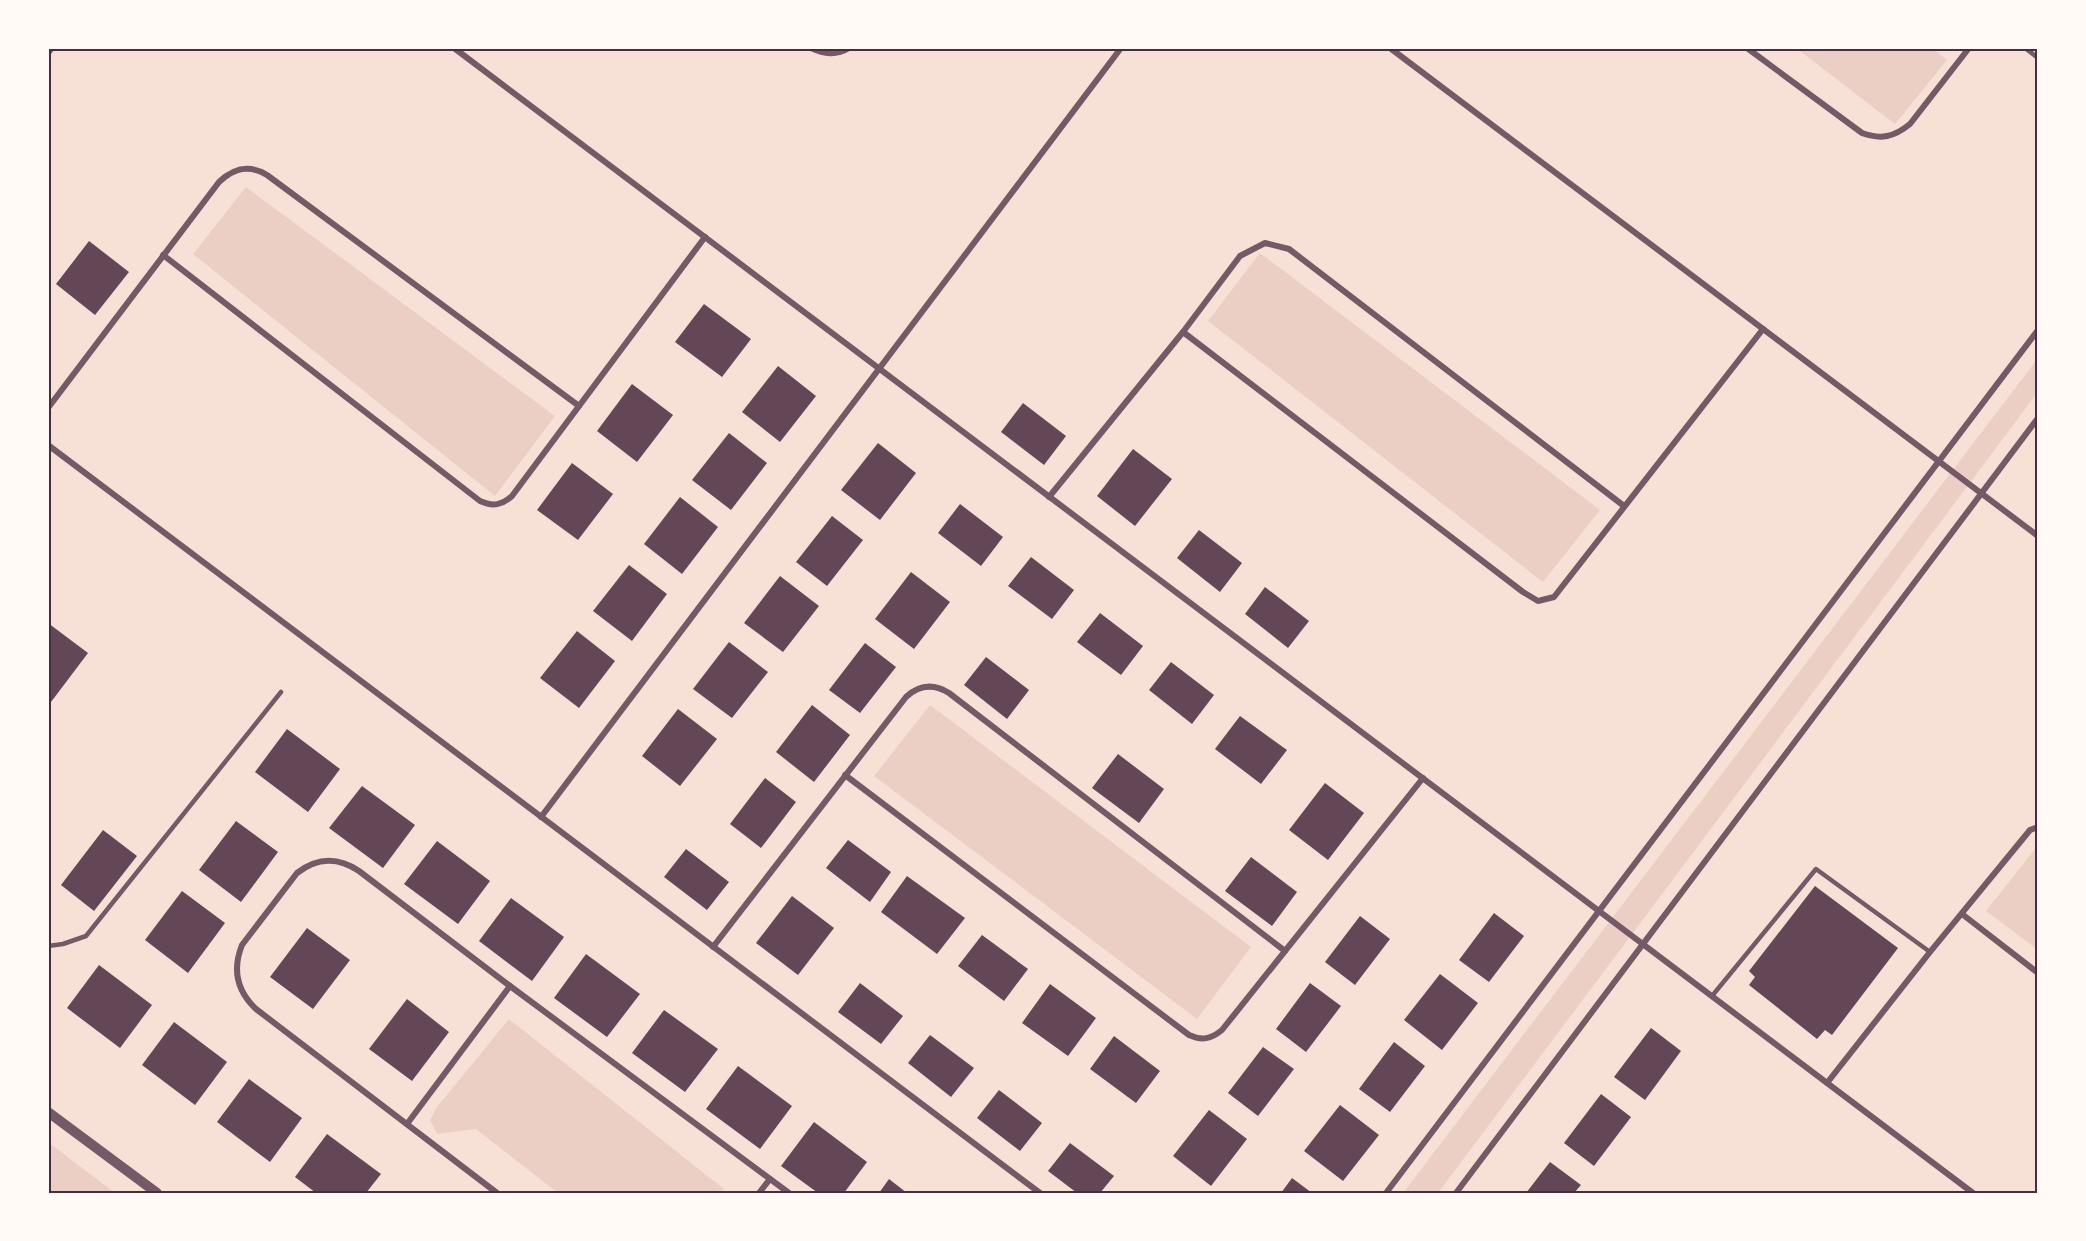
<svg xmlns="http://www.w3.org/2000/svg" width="2086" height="1241" font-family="Montserrat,sans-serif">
<rect width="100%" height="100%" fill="#f7e1d7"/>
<g fill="#ebcfc5">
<polygon points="1796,48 1932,48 1947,60 1895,124"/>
<polygon points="246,187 555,416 495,496 193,254"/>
<polygon points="1260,253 1600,510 1543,582 1208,321"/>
<polygon points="2038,358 2038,392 1438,1193 1403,1193"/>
<polygon points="930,705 1251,947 1197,1019 874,776"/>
<polygon points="2038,845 2038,950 1986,911"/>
<polygon points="509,1019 724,1189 721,1193 558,1193 476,1129 437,1134 430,1120 437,1107"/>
<polygon points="48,1142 115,1193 49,1193"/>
</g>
<g fill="#644757">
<polygon points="89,241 129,272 95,315 56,284"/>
<polygon points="704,304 751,339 722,377 675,342"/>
<polygon points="778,366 816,396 780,442 742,412"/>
<polygon points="632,384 673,415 637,462 597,431"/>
<polygon points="1023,403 1066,436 1044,465 1001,432"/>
<polygon points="729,433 767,463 731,510 692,480"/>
<polygon points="878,443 916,473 880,520 841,490"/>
<polygon points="1133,449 1172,479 1135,526 1097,496"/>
<polygon points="572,463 613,494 578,540 537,510"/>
<polygon points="680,497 718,527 682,574 644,544"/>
<polygon points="960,504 1003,537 981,566 938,533"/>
<polygon points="832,516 863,540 827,586 796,562"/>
<polygon points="1199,530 1242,563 1220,592 1177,558"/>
<polygon points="1031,557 1074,590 1052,619 1008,586"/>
<polygon points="629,565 667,594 632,641 593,611"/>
<polygon points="911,572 950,602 914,649 875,619"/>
<polygon points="780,576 819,606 783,652 744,623"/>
<polygon points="1265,587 1309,621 1288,648 1245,614"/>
<polygon points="1100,613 1143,646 1121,675 1077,642"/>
<polygon points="48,623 88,653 48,706"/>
<polygon points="577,631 615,661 579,708 540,678"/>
<polygon points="729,642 768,672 732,718 693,689"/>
<polygon points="865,643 896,667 860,713 829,690"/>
<polygon points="986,657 1029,690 1007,719 964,685"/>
<polygon points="1171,662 1214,695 1192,724 1149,690"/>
<polygon points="812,705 850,735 814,782 776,752"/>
<polygon points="678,709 717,739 680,786 642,756"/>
<polygon points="1240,716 1287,750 1261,784 1215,749"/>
<polygon points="287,729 340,769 308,812 255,772"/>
<polygon points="1118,754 1164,789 1139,823 1092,788"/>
<polygon points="765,778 796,802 761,848 730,824"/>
<polygon points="1325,783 1364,813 1328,860 1289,830"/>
<polygon points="362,786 415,825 383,868 329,828"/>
<polygon points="236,821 278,852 241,902 199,870"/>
<polygon points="103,830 137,856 94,911 61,885"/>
<polygon points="848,840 891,872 870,902 826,868"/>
<polygon points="437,841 490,881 458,924 404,884"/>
<polygon points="686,849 729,882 707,910 664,877"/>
<polygon points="1251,857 1297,892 1272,926 1225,891"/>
<polygon points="907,876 965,918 937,954 881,912"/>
<polygon points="1815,886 1898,948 1832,1035 1825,1030 1817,1039 1749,985 1755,977 1749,971"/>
<polygon points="182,891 225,923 188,973 145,940"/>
<polygon points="792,896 834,928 798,975 756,943"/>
<polygon points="511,898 564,937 532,981 479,941"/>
<polygon points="1494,913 1524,936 1489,982 1459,960"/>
<polygon points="1360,916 1390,939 1355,985 1325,962"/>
<polygon points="307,928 350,960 313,1009 270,977"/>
<polygon points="982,935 1028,969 1004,1001 958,966"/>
<polygon points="586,954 640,994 607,1037 554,998"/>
<polygon points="99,965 152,1005 120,1048 67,1008"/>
<polygon points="1440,974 1478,1003 1442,1050 1404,1020"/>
<polygon points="860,983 903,1016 881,1044 838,1012"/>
<polygon points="1310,983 1341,1006 1306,1052 1276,1029"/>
<polygon points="1050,984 1096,1018 1068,1056 1022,1023"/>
<polygon points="407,999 449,1032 412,1081 369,1049"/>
<polygon points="664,1010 718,1049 685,1092 632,1053"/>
<polygon points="174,1022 227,1062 195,1105 142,1065"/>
<polygon points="1651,1028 1681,1051 1645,1100 1614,1077"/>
<polygon points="930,1035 974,1068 951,1097 908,1063"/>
<polygon points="1114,1036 1160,1071 1136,1103 1090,1069"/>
<polygon points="1394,1042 1425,1066 1390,1112 1359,1089"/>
<polygon points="1263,1047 1294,1069 1258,1116 1228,1093"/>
<polygon points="738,1066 792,1106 760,1149 706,1109"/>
<polygon points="249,1079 302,1118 270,1162 217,1122"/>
<polygon points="999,1090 1042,1123 1020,1151 977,1118"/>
<polygon points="1601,1094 1631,1117 1594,1166 1564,1143"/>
<polygon points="1340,1105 1379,1135 1343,1181 1304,1151"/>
<polygon points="1209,1110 1247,1139 1211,1186 1173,1156"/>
<polygon points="814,1122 867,1162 844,1193 818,1193 781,1166"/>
<polygon points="327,1134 381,1174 366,1193 316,1193 295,1177"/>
<polygon points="1070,1143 1114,1176 1100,1193 1077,1193 1048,1171"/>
<polygon points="1550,1162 1581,1185 1574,1193 1526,1193"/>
<polygon points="1292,1178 1312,1193 1281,1193"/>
<polygon points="889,1179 907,1193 879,1193"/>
</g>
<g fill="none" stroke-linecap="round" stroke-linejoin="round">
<g stroke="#755966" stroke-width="4.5">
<polyline points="2025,48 2038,58"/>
<polyline points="48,946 63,944 86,936 281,692"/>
<polyline points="1712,996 1816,869 1930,952"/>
</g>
<g stroke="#755966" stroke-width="6">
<polyline points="454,48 1973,1193"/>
<path d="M811,48C824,54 836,56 849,48"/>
<polyline points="1390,48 2038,536"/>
<path d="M1747,48L1862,133C1881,140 1894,137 1910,124L1969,48"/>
<polyline points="48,53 52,48"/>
<path d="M163,255L480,501C493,507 502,505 512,496L705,237"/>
<polyline points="1183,332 1523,592 1538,601 1554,597 1763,329"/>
<path d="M48,408L219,182C234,168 249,164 267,175L579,406"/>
<polyline points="48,445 1040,1193"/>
<polyline points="1049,497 1183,332 1240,256 1265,243 1289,249 1624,506"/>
<path d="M845,775L1189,1035C1202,1041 1211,1039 1222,1030L1423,778"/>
<polyline points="541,817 1121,48"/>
<polyline points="1962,914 2038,973"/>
<path d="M713,947L906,697C919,685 933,683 949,693L1285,951"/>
<polyline points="1827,1083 1930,952 2030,830 2038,827"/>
<polyline points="407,1124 510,986"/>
<path d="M497,1193L256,1009C237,991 232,970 242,945L297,873C318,857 338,857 359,871L510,986L789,1193"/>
<polyline points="759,1193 770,1179"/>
<polyline points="1386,1193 2038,330"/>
<polyline points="1456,1193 2038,418"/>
</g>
<polyline stroke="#755966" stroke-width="10" points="48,1112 157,1193"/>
</g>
<rect width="2086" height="1241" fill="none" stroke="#fffaf5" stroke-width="99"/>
<rect x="50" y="50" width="1986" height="1142" fill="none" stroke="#4a2c40" stroke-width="2"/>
</svg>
